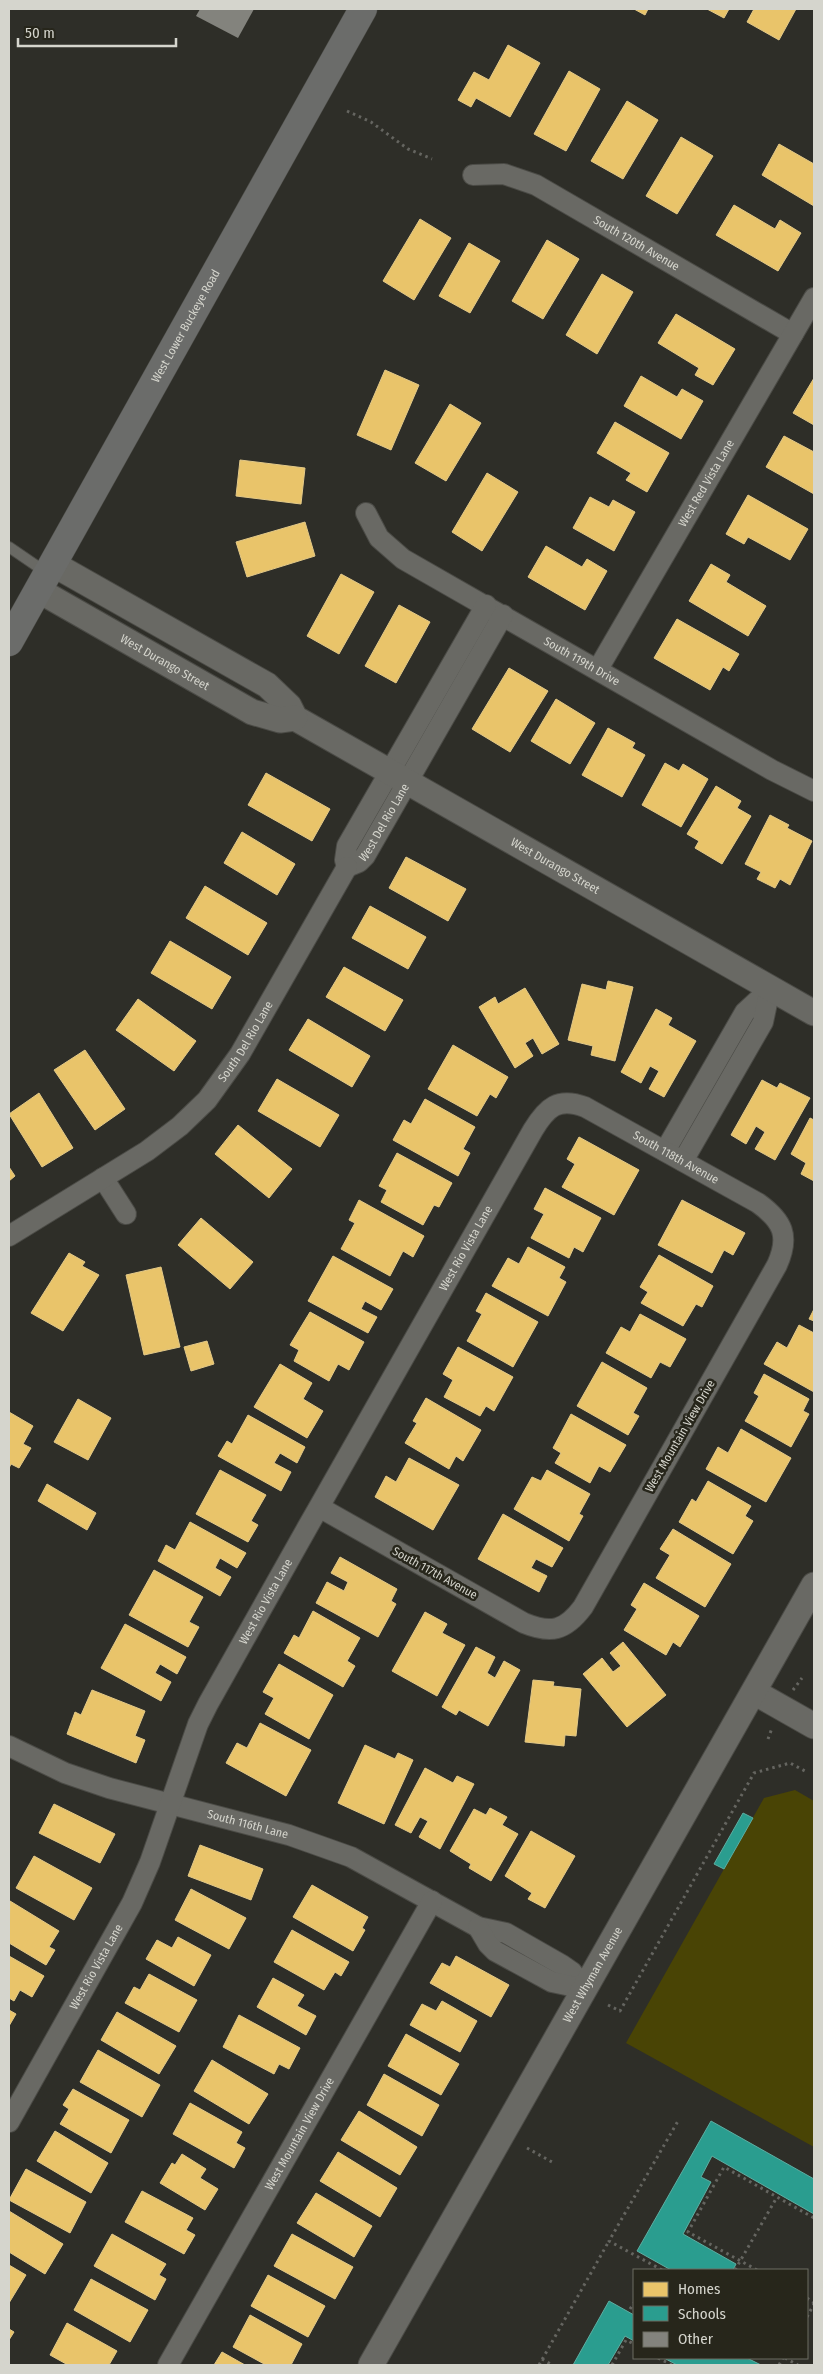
<svg xmlns="http://www.w3.org/2000/svg" width="823" height="2374" font-family="'Fira Sans Condensed',sans-serif">
<rect width="100%" height="100%" fill="#2e2e28"/>
<polygon fill="#494405" points="795,1790 814,1801 814,2147 626,2043 764,1798"/>
<g fill="#e9c46a" stroke="#e3c988">
<polygon points="634,9 648,9 645,15"/>
<polygon points="707,9 729,9 724,18"/>
<polygon points="754,9 796,9 779,40 747,22"/>
<polygon points="508,45 540,63 510,117 476,98 471,107 458,100 474,72 489,80"/>
<polygon points="569,71 600,89 566,151 534,134"/>
<polygon points="627,101 658,120 623,179 591,161"/>
<polygon points="681,137 713,156 677,214 646,196"/>
<polygon points="779,144 814,164 814,206 762,175"/>
<polygon points="734,205 775,229 780,220 801,233 778,271 716,235"/>
<polygon points="420,219 451,238 414,300 383,281"/>
<polygon points="547,240 579,259 543,319 512,301"/>
<polygon points="469,243 500,261 470,313 439,296"/>
<polygon points="602,274 633,292 597,354 566,335"/>
<polygon points="676,314 735,349 713,385 695,375 699,368 658,343"/>
<polygon points="385,370 419,385 391,450 357,435"/>
<polygon points="641,376 677,397 682,389 703,401 681,439 624,406"/>
<polygon points="814,378 814,425 793,413"/>
<polygon points="450,404 481,423 446,481 415,463"/>
<polygon points="615,422 669,453 647,492 626,480 631,473 597,453"/>
<polygon points="784,436 814,452 814,494 766,467"/>
<polygon points="240,460 305,468 301,504 236,496"/>
<polygon points="487,473 518,492 482,551 452,532"/>
<polygon points="748,495 808,529 790,560 748,537 744,544 726,534"/>
<polygon points="590,497 609,507 613,500 635,512 614,551 573,528"/>
<polygon points="305,522 315,556 247,577 236,542"/>
<polygon points="546,546 582,567 587,559 607,571 585,610 528,577"/>
<polygon points="711,564 730,575 726,582 766,606 748,636 689,601"/>
<polygon points="341,574 374,592 339,654 307,636"/>
<polygon points="399,605 430,622 396,683 365,666"/>
<polygon points="677,619 739,654 729,671 723,667 710,690 654,658"/>
<polygon points="509,668 548,691 510,752 472,729"/>
<polygon points="556,699 595,723 570,764 531,741"/>
<polygon points="608,728 635,743 632,748 645,755 622,797 582,775"/>
<polygon points="665,763 679,771 683,764 708,779 681,827 642,805"/>
<polygon points="266,773 330,809 312,841 248,805"/>
<polygon points="716,786 741,801 737,808 751,816 722,864 695,848 699,841 687,834"/>
<polygon points="770,815 789,825 787,828 812,841 790,885 780,879 775,888 757,879 761,872 745,864"/>
<polygon points="242,832 295,864 277,895 224,863"/>
<polygon points="406,857 466,889 448,921 389,888"/>
<polygon points="205,886 267,923 248,955 186,918"/>
<polygon points="370,906 426,937 408,969 352,938"/>
<polygon points="170,941 231,977 212,1009 151,973"/>
<polygon points="344,967 403,1000 385,1031 326,997"/>
<polygon points="608,981 633,987 615,1061 591,1055 593,1046 568,1040 582,984 606,990"/>
<polygon points="525,988 559,1044 542,1054 533,1038 525,1043 533,1056 515,1068 479,1007 495,997 498,1004"/>
<polygon points="138,999 196,1041 174,1071 116,1030"/>
<polygon points="656,1009 672,1018 668,1025 696,1041 664,1097 649,1089 659,1071 650,1066 641,1083 621,1072"/>
<polygon points="308,1019 370,1056 352,1087 289,1050"/>
<polygon points="453,1045 508,1077 496,1098 490,1094 477,1116 428,1089"/>
<polygon points="85,1050 125,1109 95,1130 54,1070"/>
<polygon points="277,1079 339,1115 320,1147 258,1111"/>
<polygon points="762,1080 777,1088 780,1083 810,1098 775,1160 755,1149 765,1132 756,1126 746,1144 731,1135"/>
<polygon points="39,1093 73,1148 42,1167 9,1114"/>
<polygon points="425,1099 475,1127 463,1149 470,1153 458,1176 393,1140 404,1120 411,1124"/>
<polygon points="810,1118 814,1120 814,1181 801,1174 806,1163 791,1154"/>
<polygon points="238,1125 292,1169 269,1198 215,1154"/>
<polygon points="579,1137 639,1170 614,1215 562,1187 575,1164 567,1159"/>
<polygon points="397,1153 452,1183 439,1207 434,1205 423,1225 381,1202 387,1190 379,1186"/>
<polygon points="9,1167 15,1176 9,1181"/>
<polygon points="545,1188 601,1218 583,1252 574,1247 569,1258 531,1238 544,1214 534,1209"/>
<polygon points="359,1200 424,1236 413,1257 403,1251 390,1276 341,1249 355,1223 349,1220"/>
<polygon points="682,1200 745,1233 733,1255 724,1250 712,1273 658,1245"/>
<polygon points="201,1218 253,1262 230,1289 178,1245"/>
<polygon points="528,1247 565,1267 559,1278 566,1282 548,1316 492,1286 508,1258 519,1264"/>
<polygon points="69,1253 85,1262 82,1266 99,1275 63,1331 31,1313"/>
<polygon points="659,1255 713,1286 702,1307 696,1304 683,1326 641,1303 648,1292 640,1287"/>
<polygon points="333,1256 393,1289 381,1310 365,1301 361,1309 377,1317 368,1333 308,1301"/>
<polygon points="161,1267 180,1347 144,1355 126,1275"/>
<polygon points="486,1293 538,1322 513,1367 467,1341 482,1314 476,1311"/>
<polygon points="814,1309 814,1321 809,1319"/>
<polygon points="310,1312 364,1342 349,1370 338,1364 329,1381 294,1361 299,1350 290,1345"/>
<polygon points="640,1314 686,1339 670,1367 660,1362 651,1378 606,1353 621,1327 630,1332"/>
<polygon points="799,1325 814,1333 814,1392 764,1364 777,1342 787,1348"/>
<polygon points="207,1341 214,1364 191,1371 184,1347"/>
<polygon points="458,1347 513,1377 494,1411 486,1406 480,1416 444,1397 453,1380 443,1374"/>
<polygon points="602,1362 647,1388 633,1413 639,1416 628,1435 577,1406"/>
<polygon points="280,1364 312,1383 303,1399 323,1411 307,1438 254,1407"/>
<polygon points="764,1374 809,1399 803,1411 809,1414 791,1447 745,1421 759,1396 754,1393"/>
<polygon points="426,1398 481,1430 463,1461 456,1456 449,1469 405,1443 417,1423 413,1421"/>
<polygon points="78,1399 111,1418 88,1460 54,1442"/>
<polygon points="9,1412 33,1426 23,1444 31,1448 19,1468 11,1464 9,1468"/>
<polygon points="571,1414 626,1445 610,1472 599,1466 590,1483 555,1463 561,1453 553,1448"/>
<polygon points="248,1415 305,1447 297,1463 280,1453 274,1463 291,1472 281,1491 218,1456 227,1441 232,1444"/>
<polygon points="741,1429 791,1458 766,1502 706,1469 718,1447 728,1453"/>
<polygon points="409,1458 459,1485 433,1530 375,1497 386,1476 396,1482"/>
<polygon points="220,1470 266,1495 251,1521 258,1525 248,1542 196,1514"/>
<polygon points="547,1470 590,1494 579,1514 583,1516 569,1541 514,1509 532,1477 541,1481"/>
<polygon points="708,1481 751,1506 745,1516 753,1521 733,1554 679,1522 692,1499 696,1502"/>
<polygon points="47,1484 96,1513 87,1530 38,1501"/>
<polygon points="503,1514 563,1548 552,1567 536,1559 531,1568 547,1576 539,1592 478,1559"/>
<polygon points="190,1522 246,1553 237,1568 220,1558 215,1568 231,1577 220,1596 158,1561 166,1545 175,1550"/>
<polygon points="673,1529 731,1564 705,1607 656,1578 670,1555 660,1549"/>
<polygon points="340,1557 397,1589 391,1601 396,1604 378,1637 316,1603 327,1582 344,1591 348,1582 331,1573"/>
<polygon points="154,1570 203,1597 189,1622 199,1627 188,1647 129,1615"/>
<polygon points="644,1583 699,1616 680,1647 673,1642 666,1655 624,1630 637,1609 631,1605"/>
<polygon points="313,1611 360,1638 347,1661 355,1666 343,1687 284,1653 294,1635 299,1638"/>
<polygon points="425,1612 447,1624 442,1633 465,1645 437,1696 392,1671"/>
<polygon points="125,1624 186,1657 177,1674 160,1664 155,1673 171,1682 161,1701 101,1668"/>
<polygon points="623,1642 666,1695 627,1727 583,1674 602,1658 613,1672 621,1666 610,1653"/>
<polygon points="476,1647 495,1657 487,1673 495,1678 504,1661 520,1670 488,1726 459,1710 456,1715 442,1707"/>
<polygon points="279,1664 333,1695 309,1739 265,1714 274,1698 263,1692"/>
<polygon points="533,1680 554,1682 553,1686 581,1689 576,1736 565,1735 564,1746 525,1742"/>
<polygon points="92,1690 145,1711 135,1736 145,1740 136,1763 67,1734 75,1712 81,1715"/>
<polygon points="260,1723 311,1750 286,1796 226,1763 237,1743 247,1748"/>
<polygon points="365,1745 395,1759 398,1753 413,1760 384,1824 338,1803"/>
<polygon points="425,1768 453,1783 457,1776 474,1784 440,1849 419,1837 428,1821 420,1817 411,1833 395,1825"/>
<polygon points="54,1804 115,1834 100,1863 39,1833"/>
<polygon points="490,1808 507,1817 502,1825 518,1834 491,1881 469,1868 471,1864 450,1851 474,1809 486,1815"/>
<polygon points="531,1831 575,1856 545,1908 528,1899 532,1893 505,1876"/>
<polygon points="200,1845 263,1869 251,1900 188,1876"/>
<polygon points="34,1856 92,1888 74,1920 16,1888"/>
<polygon points="312,1885 368,1917 362,1928 365,1930 353,1951 293,1917"/>
<polygon points="191,1889 246,1918 229,1949 175,1920"/>
<polygon points="10,1901 59,1931 49,1947 55,1950 46,1965 9,1943"/>
<polygon points="292,1930 349,1962 341,1976 335,1972 324,1990 274,1962"/>
<polygon points="178,1937 211,1955 194,1986 146,1959 157,1940 172,1948"/>
<polygon points="9,1956 44,1976 32,1997 20,1990 14,2001 9,1998"/>
<polygon points="456,1956 509,1985 491,2017 430,1983 442,1963 450,1967"/>
<polygon points="149,1974 197,2000 179,2032 125,2003 134,1987 140,1990"/>
<polygon points="273,1978 304,1995 297,2006 316,2016 306,2035 257,2007"/>
<polygon points="442,2001 477,2021 460,2052 410,2025 422,2004 436,2011"/>
<polygon points="9,2010 16,2014 9,2026"/>
<polygon points="117,2012 176,2046 159,2074 101,2040"/>
<polygon points="239,2015 300,2048 289,2069 279,2064 274,2074 223,2047"/>
<polygon points="406,2034 459,2064 441,2095 388,2066"/>
<polygon points="98,2050 160,2085 142,2117 80,2082"/>
<polygon points="212,2060 268,2094 249,2124 194,2091"/>
<polygon points="384,2074 439,2105 422,2136 367,2105"/>
<polygon points="73,2089 129,2120 111,2153 60,2124 69,2109 63,2105"/>
<polygon points="190,2103 242,2132 236,2143 245,2148 234,2168 173,2134"/>
<polygon points="359,2111 417,2147 400,2175 341,2140"/>
<polygon points="55,2131 108,2163 91,2193 37,2161"/>
<polygon points="338,2152 397,2188 380,2217 320,2181"/>
<polygon points="182,2154 206,2169 200,2178 218,2189 205,2210 160,2183 172,2163 175,2165"/>
<polygon points="26,2169 86,2202 70,2233 9,2200"/>
<polygon points="142,2191 193,2218 186,2230 195,2235 184,2254 125,2222"/>
<polygon points="316,2193 372,2226 354,2257 297,2223"/>
<polygon points="9,2211 63,2244 45,2274 9,2252"/>
<polygon points="112,2234 166,2264 159,2275 166,2279 155,2300 94,2266"/>
<polygon points="292,2234 353,2267 335,2299 274,2266"/>
<polygon points="9,2265 26,2275 9,2303"/>
<polygon points="268,2275 325,2306 308,2337 251,2306"/>
<polygon points="91,2279 148,2310 130,2342 74,2310"/>
<polygon points="250,2315 302,2344 291,2365 266,2365 233,2347"/>
<polygon points="67,2323 117,2351 109,2365 68,2365 50,2355"/>
<polygon points="9,2329 14,2332 9,2340"/>
<polygon points="222,2352 245,2365 214,2365"/>
</g>
<g fill="#2a9d8f" stroke="#5daea2">
<polygon points="743,1813 753,1818 724,1869 714,1864"/>
<polygon points="711,2121 814,2179 814,2214 712,2156 701,2177 711,2182 683,2234 736,2264 733,2270 671,2270 637,2251"/>
<polygon points="609,2301 634,2315 634,2341 625,2336 608,2365 573,2365"/>
<polygon points="664,2358 747,2358 761,2365 677,2365"/>
</g>
<polygon fill="#83837d" points="200,9 254,9 238,38 196,16"/>
<g fill="none" stroke-linecap="round" stroke-linejoin="round">
<defs>
<polyline id="service" points="9,547 47,573"/>
<g id="minor">
<path id="s1" d="M473,175L504,174L536,185L793,334"/>
<path id="s2" d="M366,513L379,538L403,559L772,770L814,791"/>
<path id="s3" d="M598,669L814,298"/>
<path id="s4" d="M347,867L359,862L365,856L503,615"/>
<polyline points="347,867 345,860 347,846 486,605"/>
<polyline points="665,1151 745,1012 770,989"/>
<polyline points="683,1161 763,1022 770,989"/>
<polyline points="103,1178 126,1214"/>
<path id="s5" d="M9,1236L147,1151L180,1126L207,1100L240,1054L347,867"/>
<path id="s6" d="M9,1746L65,1773L109,1788L289,1835L351,1857L478,1927L506,1933L562,1965L572,1972L585,1989"/>
<polyline points="478,1927 488,1944 495,1951 552,1982 585,1989"/>
<path id="s7" d="M9,2122L132,1903L150,1862L198,1724L208,1704L307,1528L319,1507L533,1130C547,1107 558,1097 585,1107L758,1203C783,1221 790,1236 777,1265L583,1607C565,1631 551,1634 524,1623L319,1507"/>
<path id="s8" d="M168,2365L432,1901"/>
</g>
<g id="tertiary">
<path id="s9" d="M53,564L267,685L289,706L295,718L814,1013"/>
<path id="s10" d="M38,590L252,712L280,720L295,718"/>
<polyline points="754,1692 814,1726"/>
<path id="s11" d="M371,2365L814,1585"/>
</g>
<g id="secondary">
<path id="s12" d="M9,642L363,9"/>
</g>
</defs>
<use href="#service" stroke="#4b4b46" stroke-width="12"/>
<use href="#minor" stroke="#4b4b46" stroke-width="22"/>
<use href="#tertiary" stroke="#4b4b46" stroke-width="27"/>
<use href="#secondary" stroke="#4b4b46" stroke-width="29"/>
<g stroke="#656560" stroke-width="3" stroke-dasharray="2.5 4" stroke-linecap="butt">
<polyline points="347,111 371,122 408,149 432,159"/>
<polyline points="793,1690 802,1678"/>
<polyline points="768,1739 772,1728"/>
<polyline points="608,2005 620,2011 754,1773 790,1763 805,1771"/>
<polyline points="527,2148 552,2162"/>
<polyline points="662,2270 609,2241 678,2121"/>
<polyline points="735,2270 777,2197"/>
<polyline points="757,2270 688,2232 724,2167 814,2218"/>
<polyline points="807,2298 814,2303"/>
<polyline points="630,2309 634,2303"/>
<polyline points="807,2317 814,2304"/>
<polyline points="658,2358 672,2365"/>
<polyline points="785,2358 798,2365"/>
<polyline points="542,2359 552,2365"/>
<polyline points="539,2365 609,2241"/>
<polyline points="612,2365 626,2340 634,2344"/>
<polyline points="779,2365 783,2358"/>
</g>
<use href="#service" stroke="#696964" stroke-width="10"/>
<use href="#minor" stroke="#696964" stroke-width="20"/>
<use href="#tertiary" stroke="#696964" stroke-width="25"/>
<use href="#secondary" stroke="#6b6c6a" stroke-width="28"/>
</g>
<g text-anchor="middle" dominant-baseline="central" stroke-width="5" stroke-linejoin="round" paint-order="stroke">
<g font-size="12" fill="#d5d5cd" stroke="#27261b">
<text stroke="none"><textPath href="#s1" startOffset="181">South 120th Avenue</textPath></text>
<text stroke="none"><textPath href="#s12" startOffset="362">West Lower Buckeye Road</textPath></text>
<text stroke="none"><textPath href="#s3" startOffset="215">West Red Vista Lane</textPath></text>
<text stroke="none"><textPath href="#s2" startOffset="266">South 119th Drive</textPath></text>
<text stroke="none"><textPath href="#s10" startOffset="146">West Durango Street</textPath></text>
<text stroke="none"><textPath href="#s4" startOffset="60">West Del Rio Lane</textPath></text>
<text stroke="none"><textPath href="#s9" startOffset="589">West Durango Street</textPath></text>
<text stroke="none"><textPath href="#s5" startOffset="311">South Del Rio Lane</textPath></text>
<text stroke="none"><textPath href="#s7" startOffset="1292">South 118th Avenue</textPath></text>
<text stroke="none"><textPath href="#s7" startOffset="988">West Rio Vista Lane</textPath></text>
<text transform="translate(680 1436) rotate(-60)">West Mountain View Drive</text>
<text transform="translate(435 1573) rotate(29)">South 117th Avenue</text>
<text stroke="none"><textPath href="#s7" startOffset="582">West Rio Vista Lane</textPath></text>
<text stroke="none"><textPath href="#s6" startOffset="252">South 116th Lane</textPath></text>
<text stroke="none"><textPath href="#s7" startOffset="178">West Rio Vista Lane</textPath></text>
<text stroke="none"><textPath href="#s11" startOffset="449">West Whyman Avenue</textPath></text>
<text stroke="none"><textPath href="#s8" startOffset="266">West Mountain View Drive</textPath></text>
</g>
</g>
<rect width="823" height="2374" fill="none" stroke="#d5d5cd" stroke-width="20"/>
<rect x="633" y="2269" width="175" height="90" fill="#27261b" stroke="#6d6c62"/>
<rect x="643" y="2282" width="25" height="15" fill="#e9c46a" stroke="#6d6c62"/>
<text x="678" y="2294" font-size="15" fill="#d5d5cd">Homes</text>
<rect x="643" y="2306" width="25" height="15" fill="#2a9d8f" stroke="#6d6c62"/>
<text x="678" y="2319" font-size="15" fill="#d5d5cd">Schools</text>
<rect x="643" y="2332" width="25" height="15" fill="#83837d" stroke="#6d6c62"/>
<text x="678" y="2344" font-size="15" fill="#d5d5cd">Other</text>
<path d="M18 38v8h158v-8" fill="none" stroke="#d5d5cd" stroke-width="2.5"/>
<text x="25" y="38" font-size="15" fill="#d5d5cd" stroke="#27261b" stroke-width="4" paint-order="stroke">50 m</text>
</svg>
